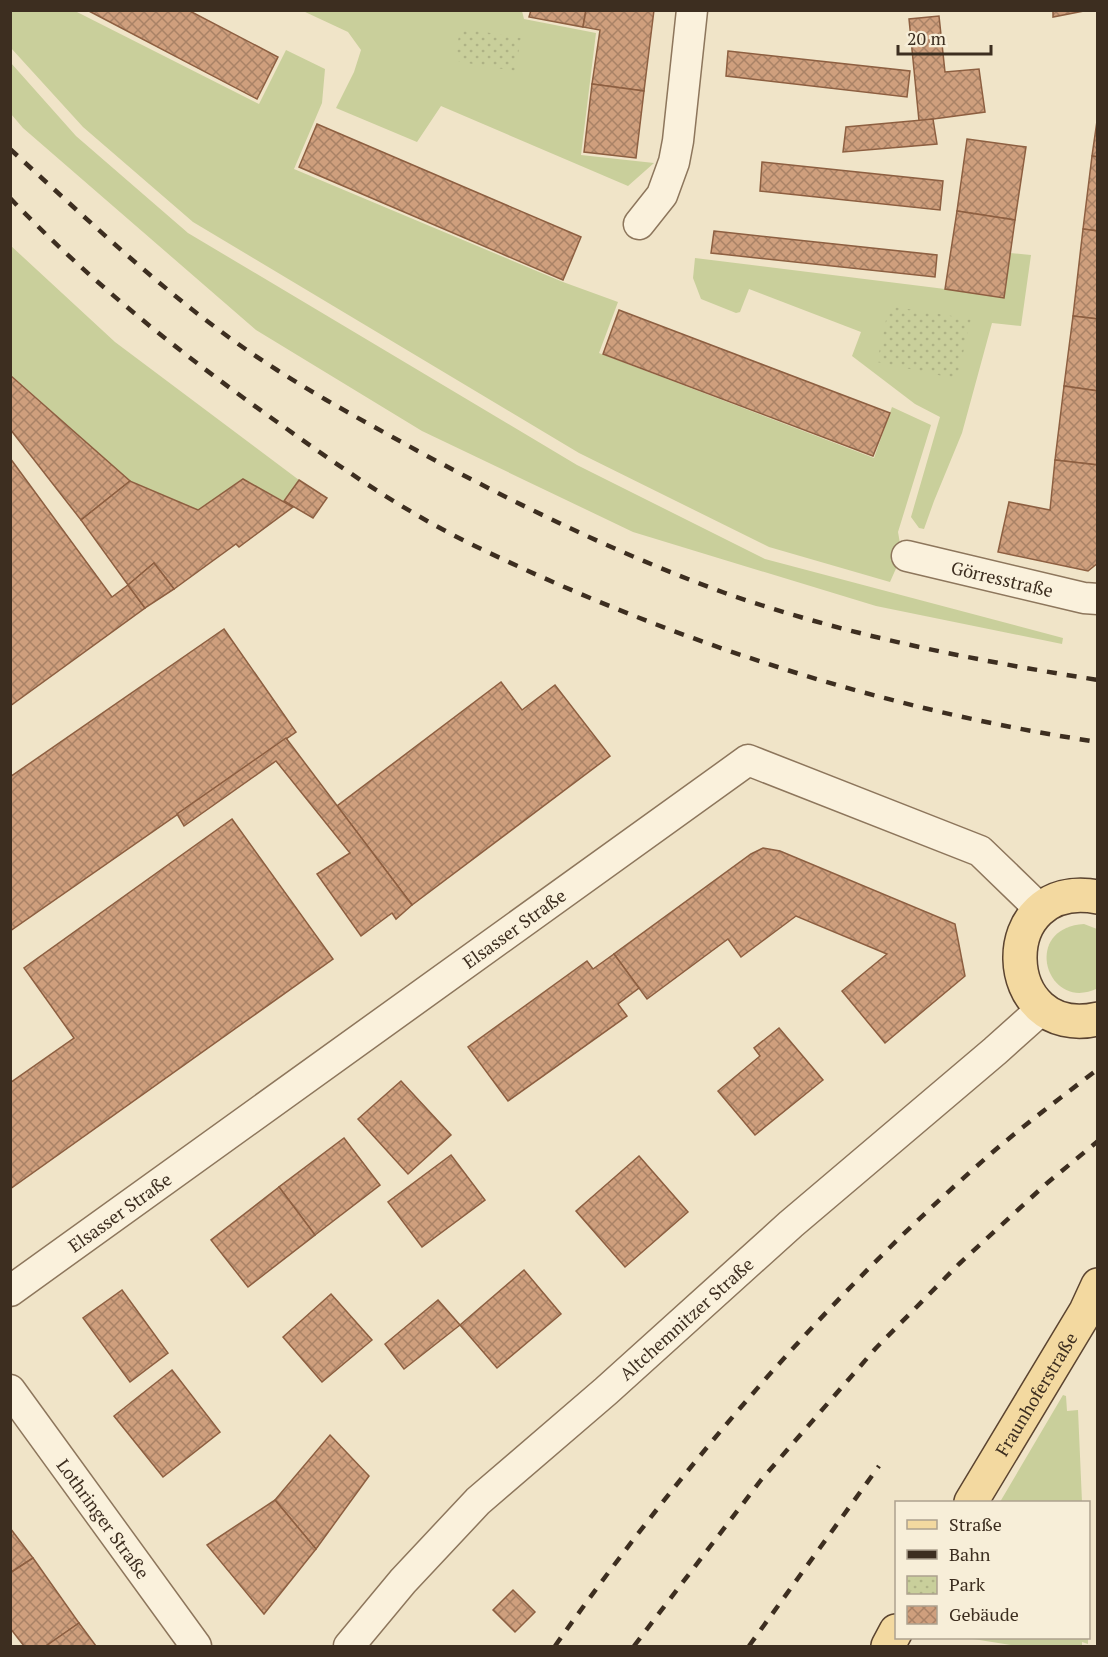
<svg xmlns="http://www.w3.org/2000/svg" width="1108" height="1657" font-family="'PT Serif',serif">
<defs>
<pattern id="park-dots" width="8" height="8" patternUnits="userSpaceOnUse" patternTransform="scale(1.5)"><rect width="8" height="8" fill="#c9cf9b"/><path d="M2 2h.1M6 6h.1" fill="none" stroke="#aeb285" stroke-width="1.8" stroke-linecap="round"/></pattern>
<pattern id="building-cross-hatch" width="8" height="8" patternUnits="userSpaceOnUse" patternTransform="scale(1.5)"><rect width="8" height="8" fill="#cf9f7d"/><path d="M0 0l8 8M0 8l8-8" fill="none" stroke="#a98266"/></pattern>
</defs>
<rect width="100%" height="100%" fill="#f0e4c8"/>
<g fill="#c9cf9b">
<polygon points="11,11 75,11 259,104 286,50 325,69 322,103 294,169 563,282 618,302 599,353 874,458 892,407 931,425 898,532 902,555 890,582 769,547 579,453 193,222 83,127 11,48"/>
<polygon points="303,11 522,11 524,19 596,33 581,155 654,163 628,186 441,106 417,142 336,108 354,72 361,50 348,32"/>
<polygon points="11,63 76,136 188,233 577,465 765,559 1063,638 1062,644 876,606 633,532 422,431 256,330 23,128 11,114"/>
<polygon points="10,245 115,342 299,480 284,501 243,480 198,510 130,481 11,375"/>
<polygon points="1010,253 1031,255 1021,326 992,323 962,433 934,501 924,529 919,528 911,517 940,417 915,404 852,356 861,332 749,289 740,312 736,313 701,299 693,278 695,258 945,289"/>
<path d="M1084,924L1097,929L1098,988C1047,1014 1020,928 1084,924Z"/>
<polygon points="1063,1395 1066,1396 1067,1411 1078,1410 1082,1502 1000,1502"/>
<polygon points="967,1638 1088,1638 1088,1644 1082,1642 1082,1646 1017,1646"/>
</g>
<g fill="url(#park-dots)">
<polygon points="460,28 521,38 515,71 455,61"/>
<polygon points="889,306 971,319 957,379 877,362"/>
</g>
<g fill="url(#building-cross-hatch)" stroke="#8d5f41" stroke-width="1.5">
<polygon points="87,10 188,10 278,57 257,99"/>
<polygon points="531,10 586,10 583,27 529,17"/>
<polygon points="586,10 654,10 644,91 592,84 600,30 583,27"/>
<polygon points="1053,10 1089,10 1053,17"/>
<polygon points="939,16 945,72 979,69 985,112 919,121 909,19"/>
<polygon points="728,51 910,71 907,97 726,76"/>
<polygon points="592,84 644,91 636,158 584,152"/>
<polygon points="1098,114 1098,157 1092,156"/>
<polygon points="933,119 937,144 843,152 846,127"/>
<polygon points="317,124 581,237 563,280 299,167"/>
<polygon points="967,139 1026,147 1015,220 957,211"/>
<polygon points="1092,156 1098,157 1098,231 1083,229"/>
<polygon points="762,162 943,181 940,210 760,191"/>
<polygon points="957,211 1015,220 1004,298 945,289"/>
<polygon points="1083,229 1098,231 1098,319 1073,316"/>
<polygon points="714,231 937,255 935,277 711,253"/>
<polygon points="619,310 890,413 873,456 603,354"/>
<polygon points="1073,316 1098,319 1098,391 1064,386"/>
<polygon points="10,375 130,481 81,520 10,429"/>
<polygon points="1064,386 1098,391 1098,465 1055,460"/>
<polygon points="10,458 112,597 128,585 145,608 10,706"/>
<polygon points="1055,460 1098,465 1098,563 1088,571 998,552 1009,502 1050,510"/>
<polygon points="243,479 293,507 239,547 236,544 174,589 154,563 128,585 81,520 130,481 198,510"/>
<polygon points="299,480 327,498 313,518 284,501"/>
<polygon points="154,563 174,589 145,608 128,585"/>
<polygon points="224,629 296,732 10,931 10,777"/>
<polygon points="501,682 522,710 555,685 610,756 412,905 337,806"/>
<polygon points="286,738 412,905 396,919 392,913 361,936 317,874 350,853 276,761 184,826 177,814"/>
<polygon points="232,819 333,959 10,1189 10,1083 74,1038 24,968"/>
<polygon points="763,848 780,851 955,924 965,976 885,1043 842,991 887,954 796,916 741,957 728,939 647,999 614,954 751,854"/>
<polygon points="614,954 639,988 618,1004 627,1016 508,1101 468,1047 587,961 593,969"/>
<polygon points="779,1028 823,1080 755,1135 718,1091 760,1056 754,1048"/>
<polygon points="401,1081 451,1135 408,1174 358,1119"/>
<polygon points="344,1138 380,1185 315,1235 279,1187"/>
<polygon points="451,1155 485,1200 422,1247 388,1202"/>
<polygon points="639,1156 688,1212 625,1267 576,1211"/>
<polygon points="279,1187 315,1235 248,1287 211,1240"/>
<polygon points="524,1270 561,1314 497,1368 460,1325"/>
<polygon points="122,1290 168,1353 130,1382 83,1318"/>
<polygon points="331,1294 372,1340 322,1382 283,1337"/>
<polygon points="438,1300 460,1325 404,1369 385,1344"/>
<polygon points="172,1370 220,1432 163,1477 114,1416"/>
<polygon points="330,1435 369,1476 316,1549 275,1500"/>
<polygon points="275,1500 316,1549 264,1614 207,1545"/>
<polygon points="10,1528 33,1558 10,1573"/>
<polygon points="33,1558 79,1623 46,1646 24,1646 10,1628 10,1573"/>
<polygon points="513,1590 535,1612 515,1632 493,1610"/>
<polygon points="79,1623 96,1646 46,1646"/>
</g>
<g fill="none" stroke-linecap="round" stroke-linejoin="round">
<defs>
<g id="minor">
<polyline points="639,224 662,195 674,162 678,141 692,10"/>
<path id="s1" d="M907,556L1084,598L1098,599"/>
<path id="s2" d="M10,1291L748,760L980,851L1040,909"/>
<path id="s3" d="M10,1390L196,1646"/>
<path id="s4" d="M349,1646L403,1581L478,1501L606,1391L791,1224L995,1051L1043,1008"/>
</g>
<g id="major">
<path d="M1098,897C991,877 997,1042 1098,1019"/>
<path id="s5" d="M971,1502L1086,1311L1098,1285"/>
<polyline points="888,1646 896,1631"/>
</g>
</defs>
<use href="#minor" stroke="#8d765c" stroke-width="33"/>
<use href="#major" stroke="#5b4430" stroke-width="36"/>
<use href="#minor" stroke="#faf1dc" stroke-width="30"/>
<use href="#major" stroke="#f3d9a0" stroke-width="33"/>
<g stroke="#3d2e20" stroke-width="4.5" stroke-dasharray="10 10" stroke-linecap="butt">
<path d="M10,149C96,227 179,308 277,370C322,399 369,424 416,450C516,504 618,554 725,593C845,635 972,660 1098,680"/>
<path d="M10,198C93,285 189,360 287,429C347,472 410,515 477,547C672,641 883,710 1098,742"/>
<path d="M555,1646C681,1468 829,1294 994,1151C1028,1122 1063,1096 1098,1069"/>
<polyline points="634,1646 761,1480 876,1348 959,1264 1046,1184 1098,1141"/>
<polyline points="749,1646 879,1466"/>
</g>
</g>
<g text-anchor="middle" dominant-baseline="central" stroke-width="4.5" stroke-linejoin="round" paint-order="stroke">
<g font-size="18" fill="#3d2e20" stroke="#f7eed8">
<text stroke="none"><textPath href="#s1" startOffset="98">Görresstraße</textPath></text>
<text stroke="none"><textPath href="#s2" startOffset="621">Elsasser Straße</textPath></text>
<text stroke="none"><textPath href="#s2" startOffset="135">Elsasser Straße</textPath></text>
<text stroke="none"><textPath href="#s4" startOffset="471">Altchemnitzer Straße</textPath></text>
<text stroke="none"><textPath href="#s5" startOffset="126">Fraunhoferstraße</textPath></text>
<text stroke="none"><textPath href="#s3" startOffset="159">Lothringer Straße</textPath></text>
</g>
</g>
<rect width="1108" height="1657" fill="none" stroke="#3d2e20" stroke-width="24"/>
<rect x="895" y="1501" width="195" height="138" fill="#f7eed8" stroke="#ada18e" stroke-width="1.5"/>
<rect x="907" y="1520" width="30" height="9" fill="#f3d9a0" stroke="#ada18e" stroke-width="1.5"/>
<text x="949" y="1531" font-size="18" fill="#3d2e20">Straße</text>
<rect x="907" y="1550" width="30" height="9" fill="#3d2e20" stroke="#ada18e" stroke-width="1.5"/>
<text x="949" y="1561" font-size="18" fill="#3d2e20">Bahn</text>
<rect x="907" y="1576" width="30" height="18" fill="url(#park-dots)" stroke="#ada18e" stroke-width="1.5"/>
<text x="949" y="1591" font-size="18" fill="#3d2e20">Park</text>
<rect x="907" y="1606" width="30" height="18" fill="url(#building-cross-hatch)" stroke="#ada18e" stroke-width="1.5"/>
<text x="949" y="1621" font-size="18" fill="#3d2e20">Gebäude</text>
<path d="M898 45v9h93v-9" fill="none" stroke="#3d2e20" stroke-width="3"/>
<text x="907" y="45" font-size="18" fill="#3d2e20" stroke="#f7eed8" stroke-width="4.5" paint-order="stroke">20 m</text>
</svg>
